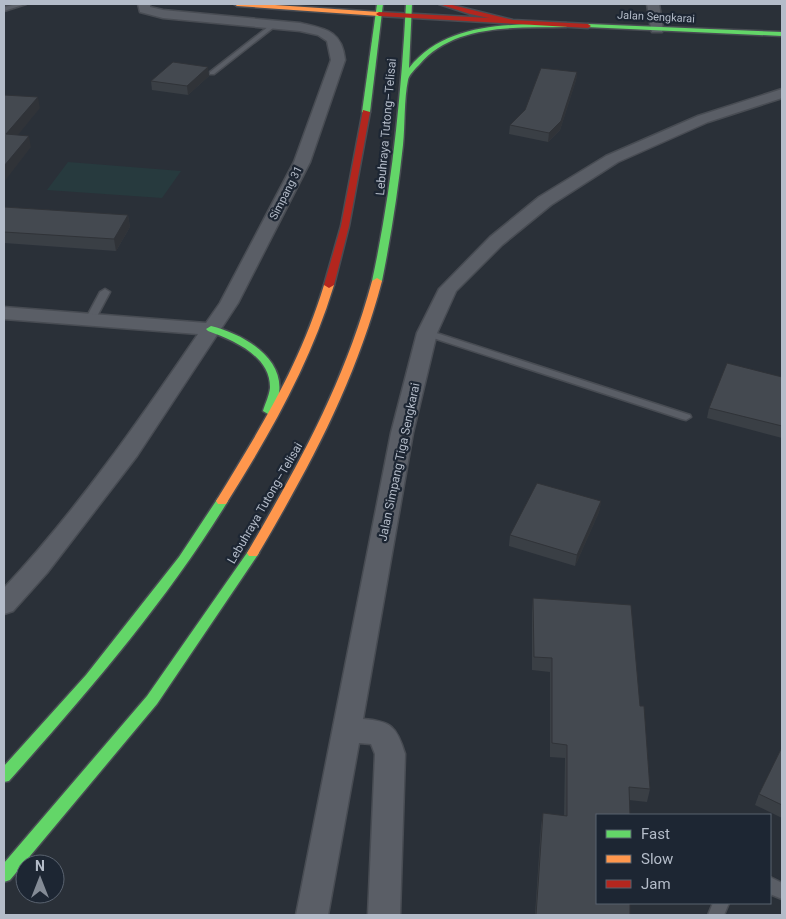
<svg xmlns="http://www.w3.org/2000/svg" width="786" height="919" font-family="Roboto,sans-serif">
<rect width="100%" height="100%" fill="#2a3038"/>
<polygon fill="#273a3e" points="68,162 181,171 162,198 47,190"/>
<g fill="none" stroke-linecap="round" stroke-linejoin="round">
<defs>
<g id="lane">
<polygon points="17,4 26,4 4,11 4,7"/>
<polygon points="273,23 278,24 214,74 210,74 210,72"/>
<polygon points="105,289 110,292 95,320 90,323 87,322 85,320 100,292"/>
<polygon points="427,330 690,415 691,417 686,420 682,419 424,335 422,333 424,331"/>
<polygon points="770,877 782,883 782,899 770,894"/>
<polygon points="713,903 729,903 724,915 708,915"/>
</g>
<g id="street">
<path d="M138,4H150V7L163,10L300,23C325,29 342,30 345,60L310,162L238,303L137,456L47,573L13,611L4,614V588C77,510 138,422 198,334L4,319V307L206,323L220,303L294,162L331,60L327,41L318,35L300,31L163,18L140,12Z"/>
<polygon points="647,4 659,4 663,29 662,32 652,32 651,29"/>
<path d="M782,89V98L708,122L618,162L551,205L502,245L456,291L437,333L413,433L363,719C391,721 397,727 405,754L400,915H368L375,754L371,744L359,743L328,915H296L391,433L417,333L439,289L490,237L539,197L606,156L698,116Z"/>
</g>
<g id="fast">
<polygon points="377,4 383,4 370,112 366,114 362,112"/>
<path d="M406,4H412L409,68C446,21 511,25 566,23L569,25L566,27C517,28 454,23 419,65C415,69 409,75 408,80C404,99 405,125 403,145C398,191 391,236 382,281L377,284L372,281C392,189 401,97 406,4Z"/>
<polygon points="588,24 782,32 782,36 586,27 586,25"/>
<path d="M211,326C251,336 298,367 272,413L268,414L263,411C265,404 269,396 270,388C271,356 233,340 208,331L206,329Z"/>
<path d="M222,497L228,501C166,602 88,692 9,781L4,782V766L86,675L179,557L218,498Z"/>
<polygon points="253,549 257,550 259,553 257,556 157,704 10,880 4,882 4,863 147,696 249,550"/>
</g>
<g id="slow">
<polygon points="234,4 260,4 379,12 382,14 379,16 237,6"/>
<path d="M377,278L382,281C355,383 310,466 257,556H249L247,553C300,462 344,384 372,281Z"/>
<path d="M329,282L334,285C310,364 270,434 226,504H218L216,501C260,429 299,367 324,285Z"/>
</g>
<g id="jam">
<polygon points="439,4 448,4 513,20 588,24 591,26 588,28 379,16 376,14 379,12 489,18 470,14"/>
<polygon points="363,110 370,112 349,226 334,285 329,288 324,285 341,226"/>
</g>
</defs>
<use href="#lane" stroke="#484c53" stroke-width="3"/>
<use href="#street" stroke="#484c53" stroke-width="3"/>
<use href="#fast" stroke="#484c53" stroke-width="3"/>
<use href="#slow" stroke="#484c53" stroke-width="3"/>
<use href="#jam" stroke="#484c53" stroke-width="3"/>
<use href="#lane" fill="#5a5e66" fill-rule="evenodd"/>
<use href="#street" fill="#5a5e66" fill-rule="evenodd"/>
<use href="#fast" fill="#63d668" fill-rule="evenodd"/>
<use href="#slow" fill="#ff974d" fill-rule="evenodd"/>
<use href="#jam" fill="#b3261e" fill-rule="evenodd"/>
</g>
<g fill="#3a3f45">
<polygon points="577,72 576,80 560,130 548,142 509,134 510,125"/>
<polygon points="209,76 188,95 152,90 151,81"/>
<polygon points="4,207 128,215 130,227 116,251 4,243"/>
<polygon points="782,377 782,438 707,418 709,408"/>
<polygon points="601,501 599,512 575,566 509,546 510,535"/>
<polygon points="533,598 640,706 650,789 647,802 629,800 630,915 535,915 541,826 543,813 564,816 565,758 550,757 550,672 532,670 532,612"/>
<polygon points="782,747 782,818 755,805 759,794"/>
</g>
<g fill="#303338">
<polygon points="208,67 209,76 188,95 187,86"/>
<polygon points="577,72 576,80 560,130 548,142 549,133"/>
<polygon points="38,97 40,108 9,146 6,134"/>
<polygon points="29,136 31,147 4,182 4,166"/>
<polygon points="128,215 130,227 116,251 114,239"/>
<polygon points="601,501 599,512 575,566 577,555"/>
</g>
<g fill="#444950" stroke="#303338">
<polygon points="173,62 208,67 187,86 151,81"/>
<polygon points="541,68 577,72 561,121 549,133 510,125 525,110"/>
<polygon points="4,95 38,97 6,134 29,136 4,166"/>
<polygon points="4,207 128,215 114,239 4,232"/>
<polygon points="727,363 782,377 782,426 709,408"/>
<polygon points="537,483 601,501 577,555 510,535"/>
<polygon points="533,598 631,605 640,706 644,706 650,789 629,787 630,815 597,815 597,903 630,903 630,915 536,915 543,813 567,816 567,745 552,743 552,658 534,657"/>
<polygon points="782,747 782,805 759,794"/>
</g>
<g text-anchor="middle" dominant-baseline="central" stroke-width="4.5" stroke-linejoin="round" paint-order="stroke">
<g font-size="11" fill="#b4bcc9" stroke="#1d2633">
<text transform="translate(656 17) rotate(3)">Jalan Sengkarai</text>
<text transform="translate(286 193) rotate(-63)">Simpang 31</text>
</g>
<g font-size="12" fill="#b4bcc9" stroke="#1d2633">
<text transform="translate(386 127) rotate(-85)">Lebuhraya Tutong–Telisai</text>
<text transform="translate(399 462) rotate(-78)">Jalan Simpang Tiga Sengkarai</text>
<text transform="translate(265 503) rotate(-60)">Lebuhraya Tutong–Telisai</text>
</g>
</g>
<rect width="786" height="919" fill="none" stroke="#b4bcc9" stroke-width="10"/>
<rect x="596" y="814" width="175" height="90" fill="#1d2633" stroke="#59626f"/>
<rect x="606" y="830" width="25" height="8" fill="#63d668" stroke="#59626f"/>
<text x="641" y="839" font-size="15" fill="#b4bcc9">Fast</text>
<rect x="606" y="855" width="25" height="8" fill="#ff974d" stroke="#59626f"/>
<text x="641" y="864" font-size="15" fill="#b4bcc9">Slow</text>
<rect x="606" y="880" width="25" height="8" fill="#b3261e" stroke="#59626f"/>
<text x="641" y="889" font-size="15" fill="#b4bcc9">Jam</text>
<g transform="translate(40 879)"><circle r="24" fill="#1d2633" stroke="#59626f"/>
<path d="M0-4L9 19L0 12L-9 19Z" fill="#848b96"/>
<text y="-8" font-size="14" font-weight="bold" text-anchor="middle" fill="#b4bcc9">N</text>
</g>
</svg>
